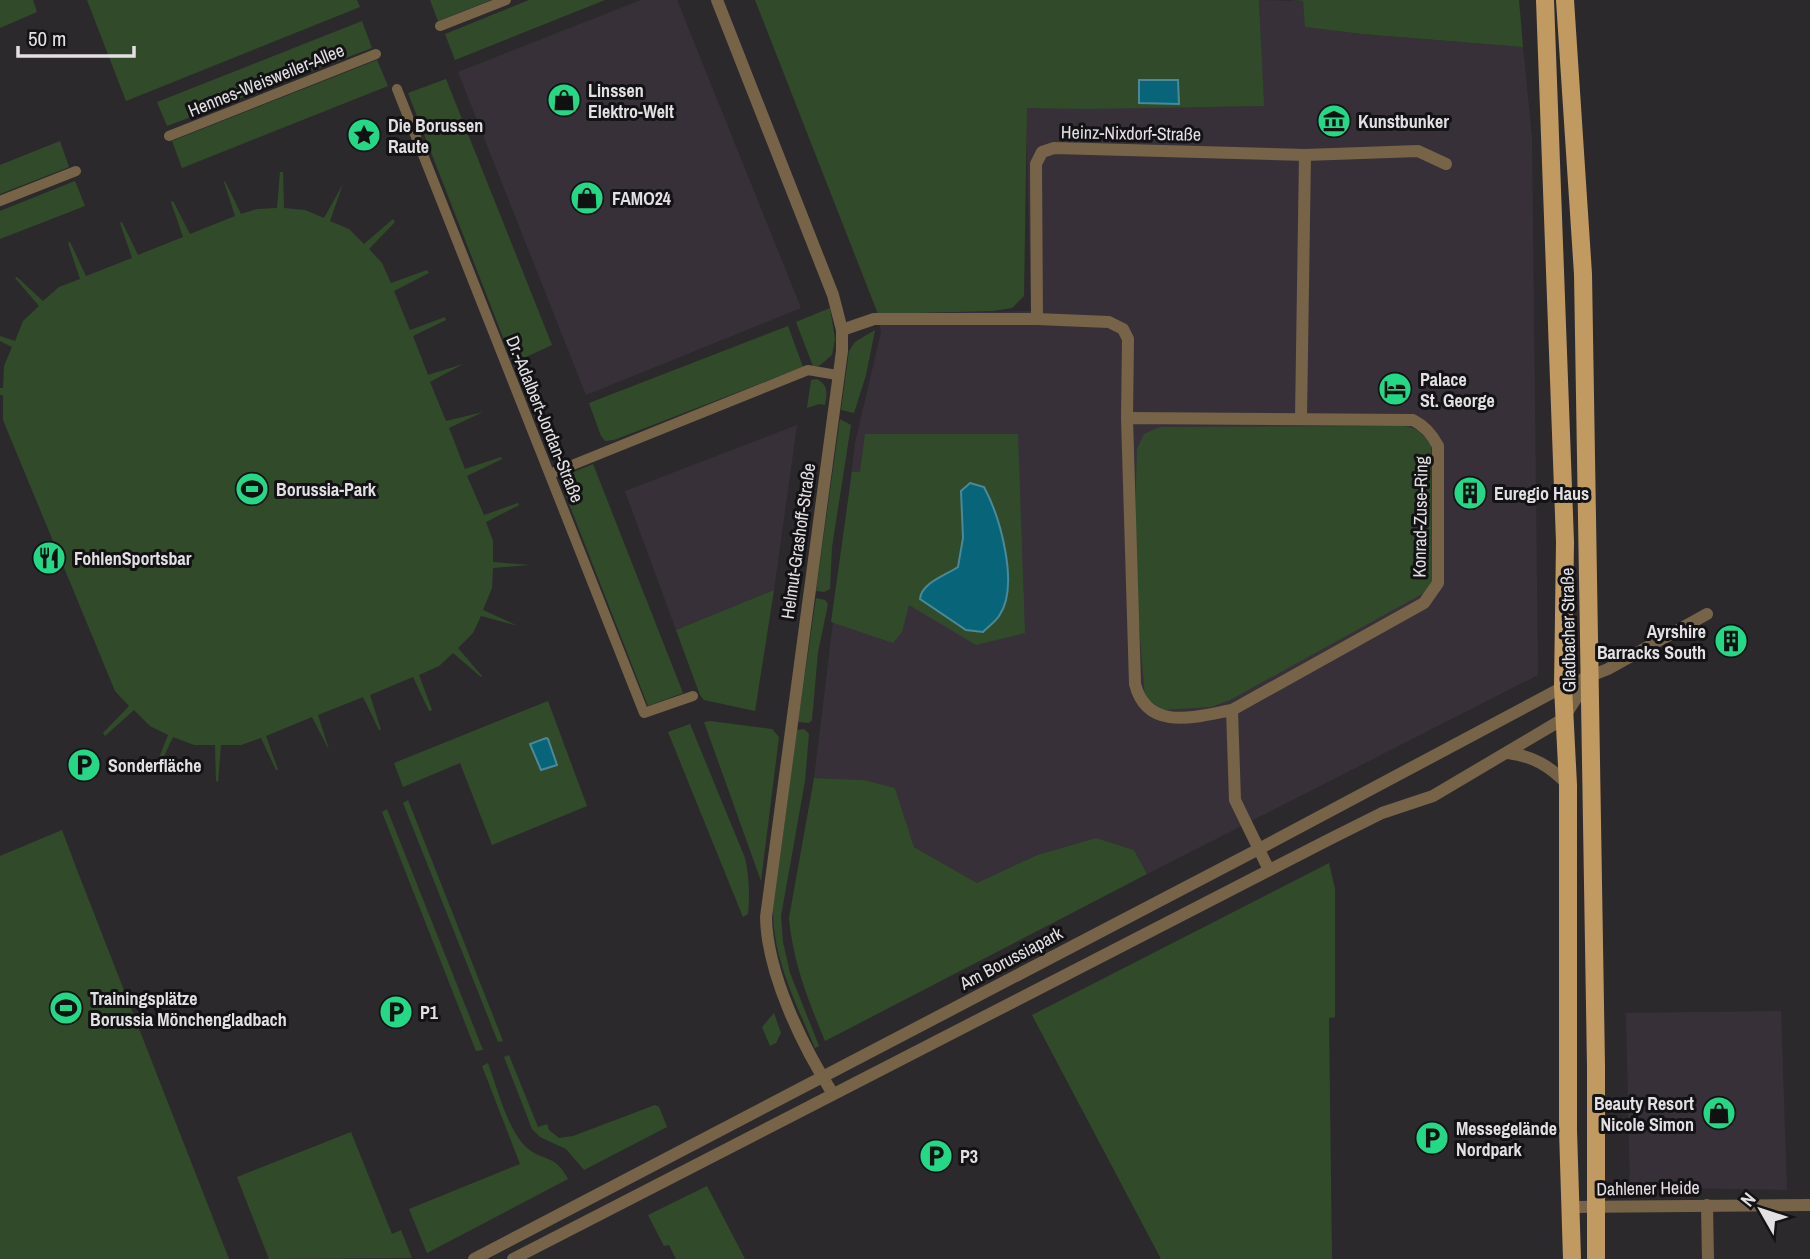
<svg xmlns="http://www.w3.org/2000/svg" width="1810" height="1259" font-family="'Archivo Narrow',sans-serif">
<rect width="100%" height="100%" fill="#2c292d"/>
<g fill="#373039">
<polygon points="641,0 677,0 801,308 586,395 458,72"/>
<polygon points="1259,0 1303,1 1306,27 1362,34 1523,47 1532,138 1538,675 1147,874 1134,850 1096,838 1037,855 977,883 914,847 895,788 864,780 814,778 855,443 881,332 878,314 1031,311 1026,108 1263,106"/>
<polygon points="797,425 774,590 676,630 625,491"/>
<polygon points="1781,1011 1787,1190 1630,1187 1626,1013"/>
</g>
<g fill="#314b2a">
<polygon points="0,0 33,0 37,12 0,28"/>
<polygon points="87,0 357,0 360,7 126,101"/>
<polygon points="430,0 491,0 438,21"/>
<polygon points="529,0 605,0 455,60 445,34"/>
<polygon points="755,0 1259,0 1264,106 1086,109 1027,108 1024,296 1012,308 993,311 878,314"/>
<polygon points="1290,0 1519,0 1523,47 1362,34 1305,27 1303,1"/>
<polygon points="362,21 372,48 167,126 157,102"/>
<polygon points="377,60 388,86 182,168 172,141"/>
<polygon points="446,79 552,345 513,363 408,93"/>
<polygon points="60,141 69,167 0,194 0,165"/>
<polygon points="280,172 283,172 284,208 305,210 324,218 343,184 330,221 349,229 364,244 393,219 395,222 369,249 382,263 391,283 427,270 429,273 394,291 410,330 445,317 446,320 413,336 428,375 463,364 430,382 446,421 483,412 449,428 465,469 501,457 502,459 467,476 484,515 518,503 519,505 486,522 493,541 493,562 530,565 493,568 492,588 483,610 518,626 481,616 473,633 458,648 482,676 481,677 453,653 439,666 419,675 432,710 429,711 413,677 370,695 381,730 379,730 363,697 318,715 329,750 312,717 266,736 278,770 276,770 261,738 241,745 221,745 218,782 216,781 215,745 194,745 173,737 158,769 155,768 168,735 150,726 134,710 105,736 103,733 129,706 115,691 3,420 3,395 0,395 0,388 3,388 4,366 12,347 0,341 0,336 15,341 23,321 39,306 15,278 17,277 43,301 59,287 80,279 68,243 70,242 86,276 132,258 120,223 122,222 138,255 183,237 171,202 173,201 190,234 235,216 224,182 225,181 241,214 257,209 277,208"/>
<polygon points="75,181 85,206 0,239 0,211"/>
<polygon points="830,308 835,339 832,355 819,366 813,366 796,322"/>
<polygon points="788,326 803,367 614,440 605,441 601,436 589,403"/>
<polygon points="875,330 866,375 854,413 841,410 849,351 855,342"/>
<path d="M817,379C829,386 827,394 825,405L819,404L807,408L811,380Z"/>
<polygon points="840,419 851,425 832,547 830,589 824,592 816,591"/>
<polygon points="1405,426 1417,430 1431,443 1432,582 1424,593 1230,700 1211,707 1162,710 1145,697 1134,564 1137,449 1144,434 1160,427"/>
<polygon points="865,434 1018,434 1025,633 976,645 909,605 902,632 893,643 831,622 852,472 860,472"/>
<polygon points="593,464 683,693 648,706 559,478"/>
<polygon points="774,590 755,711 704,700 700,695 676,630"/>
<polygon points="816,598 825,600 828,604 818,652 812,720 809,723 798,722"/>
<polygon points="548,701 587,806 492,845 460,763 403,787 394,763"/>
<polygon points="710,721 772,729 779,737 761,881 704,722"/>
<path d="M690,724L745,858C749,877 750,894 748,914L743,917L668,732Z"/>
<path d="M804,729L809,734L805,781L781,916L783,942L790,973L819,1046L815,1048C796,1003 773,959 773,910L797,730Z"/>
<path d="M814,778L864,780L895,788L914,847L977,883L1037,855L1096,838L1134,850L1147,874L825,1041C808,1000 793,962 789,918Z"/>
<polygon points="408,800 503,1041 498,1042 403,803"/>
<polygon points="387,809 483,1050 476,1051 382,812"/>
<polygon points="62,830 77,870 229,1259 0,1259 0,856"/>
<polygon points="1329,863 1335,889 1335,1017 1329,1018 1332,1259 1161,1259 1032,1015"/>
<polygon points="774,1013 781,1033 776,1043 770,1046 762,1027"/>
<polygon points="509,1055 538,1127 547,1124 549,1130 559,1138 573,1136 655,1105 659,1107 667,1127 584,1170 566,1149 540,1137 532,1129 504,1057"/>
<path d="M488,1063C497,1087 507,1129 526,1147C542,1162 555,1153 568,1179L427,1253L409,1209L520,1164L482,1066Z"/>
<polygon points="351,1132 392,1234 401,1230 412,1258 269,1259 237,1177"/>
<polygon points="707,1186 745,1259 676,1259 669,1245 664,1246 648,1215"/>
</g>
<g fill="#086478" stroke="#4a8998" stroke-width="2">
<polygon points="1139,80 1178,80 1179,104 1139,103"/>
<path d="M970,483L984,487C1000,517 1020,586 999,616C995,622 988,627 983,632L966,630L920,599C921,583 946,575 958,567L963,538L961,491Z"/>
<polygon points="546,738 548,739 557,765 541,770 530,744"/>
</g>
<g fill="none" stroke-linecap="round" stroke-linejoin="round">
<g stroke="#766348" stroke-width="10">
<polyline points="440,26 506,0"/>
<polyline points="397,89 644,713 693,696"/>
<polyline points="169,136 376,54"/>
<polyline points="0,201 76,171"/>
<polyline points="550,474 808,370 837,375"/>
</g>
<g stroke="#766348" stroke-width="12">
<path d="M717,0L833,295L842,330V351L766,917C767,974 803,1047 833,1094"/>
<polyline points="1037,319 1036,164 1042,152 1054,148 1305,155 1418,151 1446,164"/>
<polyline points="842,330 874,319 1037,319 1109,322 1123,329 1128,339 1127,418"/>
<polyline points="1301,418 1305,155"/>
<path d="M1232,710C1196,717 1147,732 1135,684L1127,418L1413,420C1425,426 1432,434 1438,446V583L1424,603L1232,710L1235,800L1269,870"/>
<path d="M1508,753C1533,756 1550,766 1568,785"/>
<polyline points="1707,1205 1708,1259"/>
<polyline points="1571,1207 1810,1205"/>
<polyline points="474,1259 1257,850 1563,687 1608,669 1707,614"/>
<polyline points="513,1259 1330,839 1382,813 1433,796 1563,719 1589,678"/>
</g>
<g stroke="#c19a62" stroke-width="18">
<polyline points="1545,0 1565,542 1563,687 1568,785 1568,1130 1572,1259"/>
<polyline points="1565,0 1583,274 1596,1066 1596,1259"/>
</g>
</g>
<defs>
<symbol id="shop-disc" viewBox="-11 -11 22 22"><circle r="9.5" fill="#25d886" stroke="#131214"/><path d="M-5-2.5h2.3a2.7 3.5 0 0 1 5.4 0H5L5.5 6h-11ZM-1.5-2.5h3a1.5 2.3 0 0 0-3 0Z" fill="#111"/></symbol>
<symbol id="museum-disc" viewBox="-11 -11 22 22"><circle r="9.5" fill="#25d886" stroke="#131214"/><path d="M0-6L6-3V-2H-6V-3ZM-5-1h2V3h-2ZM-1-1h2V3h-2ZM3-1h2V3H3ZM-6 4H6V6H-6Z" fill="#111"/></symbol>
<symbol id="sight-disc" viewBox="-11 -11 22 22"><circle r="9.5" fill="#25d886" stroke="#131214"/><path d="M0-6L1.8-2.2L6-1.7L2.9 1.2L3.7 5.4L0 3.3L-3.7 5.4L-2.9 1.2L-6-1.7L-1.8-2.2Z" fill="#111"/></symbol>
<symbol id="hotel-disc" viewBox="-11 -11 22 22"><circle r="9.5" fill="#25d886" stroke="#131214"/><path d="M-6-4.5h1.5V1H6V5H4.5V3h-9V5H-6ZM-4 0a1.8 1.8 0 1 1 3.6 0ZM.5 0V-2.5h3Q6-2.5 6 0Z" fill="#111"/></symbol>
<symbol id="stadium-disc" viewBox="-11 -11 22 22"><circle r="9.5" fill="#25d886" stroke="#131214"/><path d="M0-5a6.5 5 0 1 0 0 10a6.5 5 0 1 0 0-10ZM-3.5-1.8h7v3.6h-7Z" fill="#111"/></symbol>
<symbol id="building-disc" viewBox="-11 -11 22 22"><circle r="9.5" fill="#25d886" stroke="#131214"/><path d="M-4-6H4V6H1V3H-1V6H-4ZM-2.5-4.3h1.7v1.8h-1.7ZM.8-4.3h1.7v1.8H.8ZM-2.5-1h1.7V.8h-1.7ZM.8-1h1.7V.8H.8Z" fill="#111"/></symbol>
<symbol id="restaurant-disc" viewBox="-11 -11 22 22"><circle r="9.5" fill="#25d886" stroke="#131214"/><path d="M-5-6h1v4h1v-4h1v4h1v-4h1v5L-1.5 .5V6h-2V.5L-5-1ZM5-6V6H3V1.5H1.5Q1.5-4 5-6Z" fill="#111"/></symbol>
<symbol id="parking-disc" viewBox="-11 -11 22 22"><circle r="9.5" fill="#25d886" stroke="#131214"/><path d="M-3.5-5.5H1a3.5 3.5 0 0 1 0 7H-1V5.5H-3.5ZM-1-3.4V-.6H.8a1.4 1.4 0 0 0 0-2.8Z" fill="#111"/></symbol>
</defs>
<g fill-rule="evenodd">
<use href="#shop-disc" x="545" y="81" width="38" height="38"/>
<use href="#museum-disc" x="1315" y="102" width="38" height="38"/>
<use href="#sight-disc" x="345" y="116" width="38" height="38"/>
<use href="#shop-disc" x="568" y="179" width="38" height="38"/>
<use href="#hotel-disc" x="1376" y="370" width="38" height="38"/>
<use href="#stadium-disc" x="233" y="470" width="38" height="38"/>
<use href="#building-disc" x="1451" y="474" width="38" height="38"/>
<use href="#restaurant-disc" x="30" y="539" width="38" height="38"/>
<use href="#building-disc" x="1712" y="622" width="38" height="38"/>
<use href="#parking-disc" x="65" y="746" width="38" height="38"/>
<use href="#stadium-disc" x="47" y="989" width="38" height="38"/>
<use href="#parking-disc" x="377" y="993" width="38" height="38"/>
<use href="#shop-disc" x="1700" y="1094" width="38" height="38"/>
<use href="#parking-disc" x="1413" y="1119" width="38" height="38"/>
<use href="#parking-disc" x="917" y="1137" width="38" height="38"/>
</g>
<g text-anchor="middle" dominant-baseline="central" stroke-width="6" stroke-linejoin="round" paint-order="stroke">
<g font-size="18" fill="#e3e0e4" stroke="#131214">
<text transform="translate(266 80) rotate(-22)">Hennes-Weisweiler-Allee</text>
<text transform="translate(1131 133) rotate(1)">Heinz-Nixdorf-Straße</text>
<text transform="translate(545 419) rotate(68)">Dr.-Adalbert-Jordan-Straße</text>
<text transform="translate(1420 517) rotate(-89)">Konrad-Zuse-Ring</text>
<text transform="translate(798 541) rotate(-82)">Helmut-Grashoff-Straße</text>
<text transform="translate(1568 630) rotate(-91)">Gladbacher Straße</text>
<text transform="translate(1011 958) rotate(-28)">Am Borussiapark</text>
<text transform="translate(1648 1188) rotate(-1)">Dahlener Heide</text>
</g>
<g font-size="18" font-weight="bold" fill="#e3e0e4" stroke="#131214" text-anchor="start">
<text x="588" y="90">Linssen<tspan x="588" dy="21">Elektro-Welt</tspan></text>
<text x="1358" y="121">Kunstbunker</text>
<text x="388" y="125">Die Borussen<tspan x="388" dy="21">Raute</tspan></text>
<text x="612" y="198">FAMO24</text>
<text x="1420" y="379">Palace<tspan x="1420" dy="21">St. George</tspan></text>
<text x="276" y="489">Borussia-Park</text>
<text x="1494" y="493">Euregio Haus</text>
<text x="74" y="558">FohlenSportsbar</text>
<text x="1706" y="631" text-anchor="end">Ayrshire<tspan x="1706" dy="21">Barracks South</tspan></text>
<text x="108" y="765">Sonderfläche</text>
<text x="90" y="998">Trainingsplätze<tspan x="90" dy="21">Borussia Mönchengladbach</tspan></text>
<text x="420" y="1012">P1</text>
<text x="1694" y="1103" text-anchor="end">Beauty Resort<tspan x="1694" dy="21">Nicole Simon</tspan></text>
<text x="1456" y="1128">Messegelände<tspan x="1456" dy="21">Nordpark</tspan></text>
<text x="960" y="1156">P3</text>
</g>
</g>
<g transform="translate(1761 1210) rotate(309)" stroke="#131214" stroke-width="5" paint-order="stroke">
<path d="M0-5L12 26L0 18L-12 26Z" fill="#e3e0e4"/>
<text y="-10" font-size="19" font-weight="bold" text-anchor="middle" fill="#e3e0e4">N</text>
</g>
<path d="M18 46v10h116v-10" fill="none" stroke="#e3e0e4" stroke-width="3.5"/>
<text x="28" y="46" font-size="21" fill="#e3e0e4" stroke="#131214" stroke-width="5" paint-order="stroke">50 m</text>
</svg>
